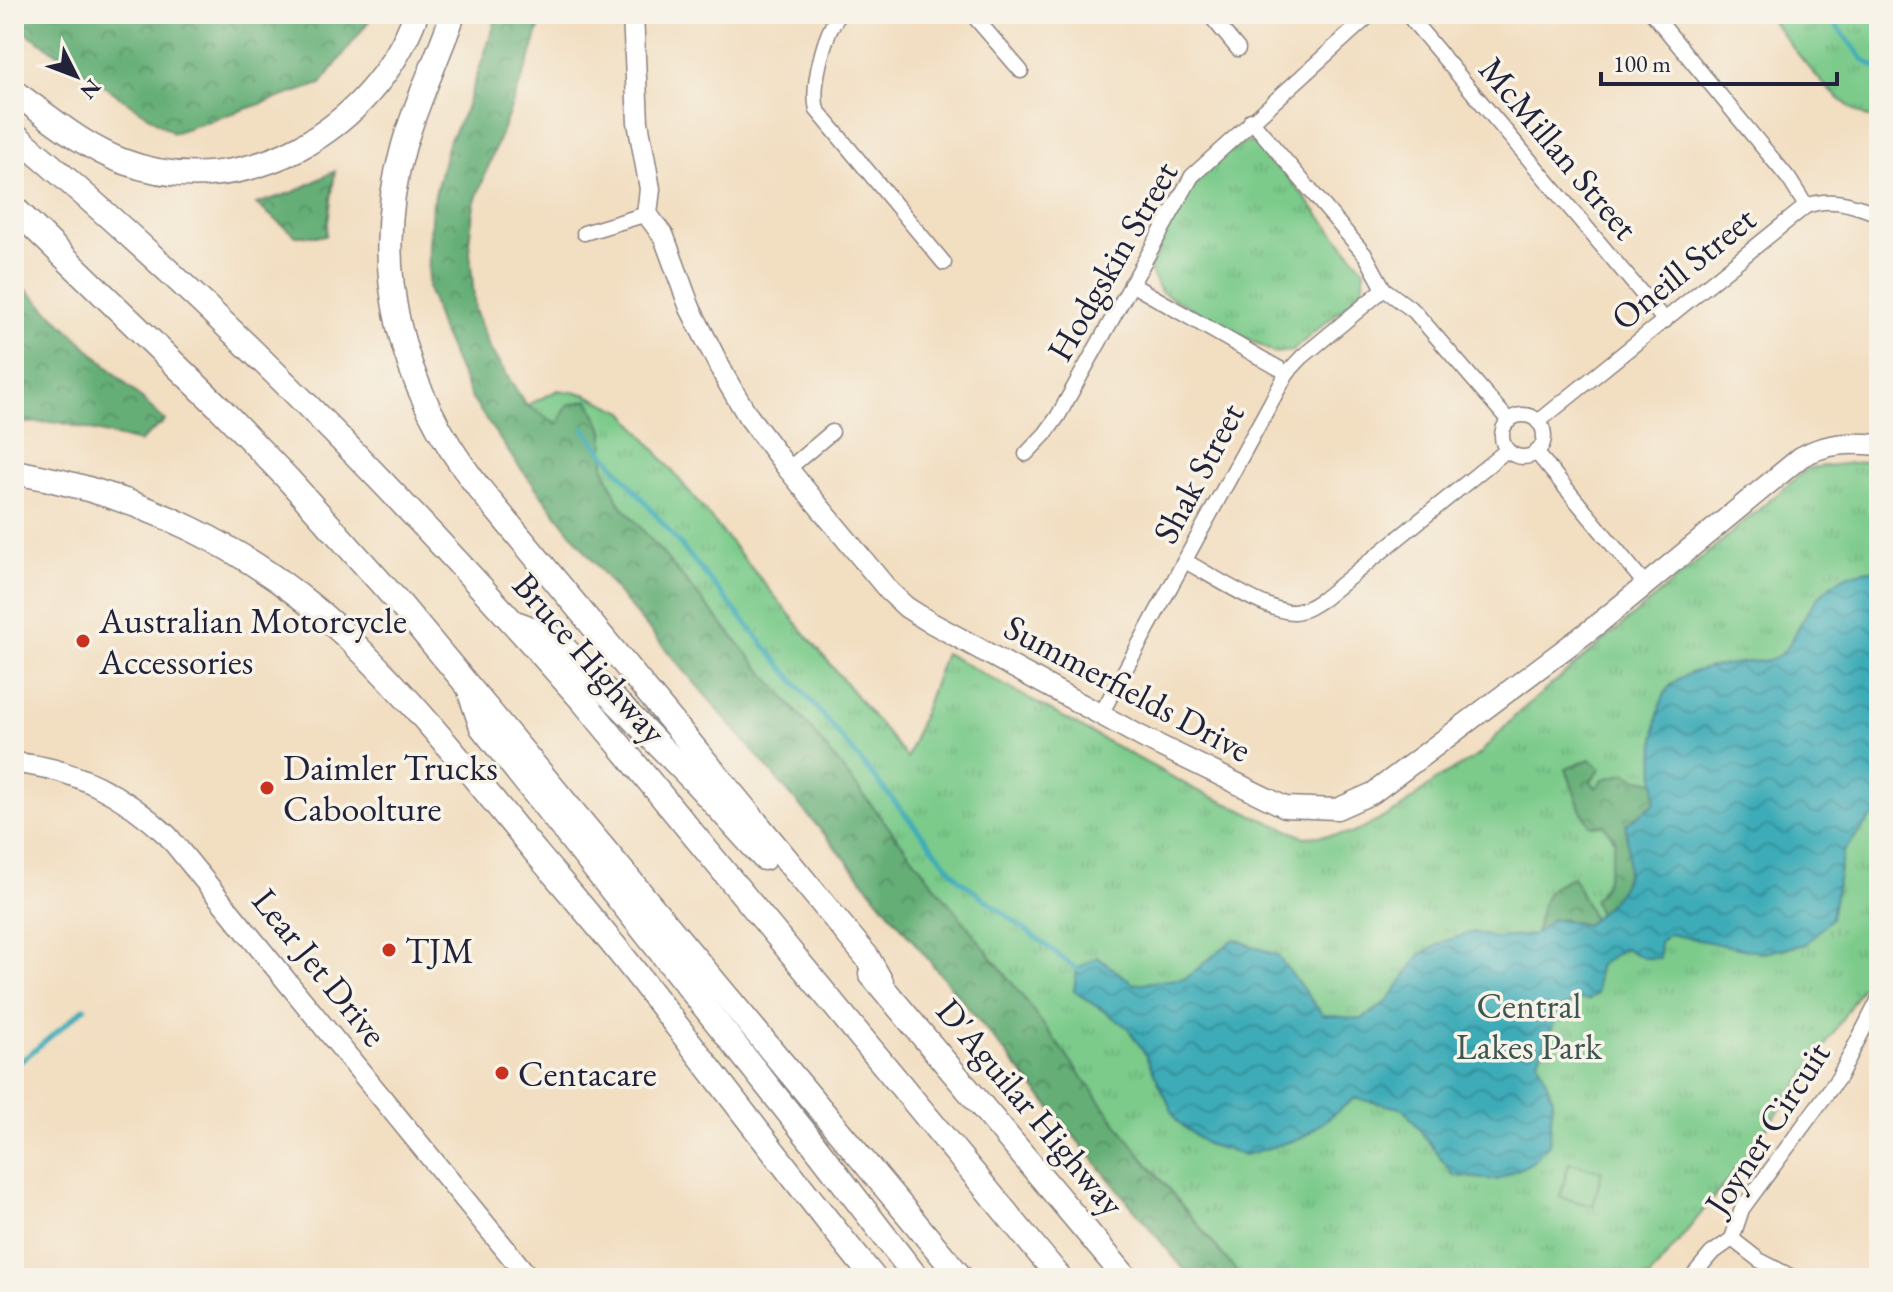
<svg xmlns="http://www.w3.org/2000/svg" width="1893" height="1292" font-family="'EB Garamond',serif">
<defs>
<pattern id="grass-tufts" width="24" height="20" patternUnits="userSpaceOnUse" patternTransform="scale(2)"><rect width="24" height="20" fill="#7ccb8b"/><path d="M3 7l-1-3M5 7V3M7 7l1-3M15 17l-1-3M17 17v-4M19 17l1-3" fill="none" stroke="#6bae79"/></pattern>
<pattern id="forest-crowns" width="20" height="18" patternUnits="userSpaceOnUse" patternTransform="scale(2)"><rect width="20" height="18" fill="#65af77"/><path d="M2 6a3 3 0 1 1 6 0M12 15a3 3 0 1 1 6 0" fill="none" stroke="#538e63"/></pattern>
<pattern id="water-waves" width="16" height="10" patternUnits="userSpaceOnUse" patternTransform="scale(2)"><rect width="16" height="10" fill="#3cacb8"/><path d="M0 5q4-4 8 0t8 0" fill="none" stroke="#328c97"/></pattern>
</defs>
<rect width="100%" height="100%" fill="#f7f3e8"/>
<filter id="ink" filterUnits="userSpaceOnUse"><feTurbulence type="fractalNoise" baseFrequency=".0125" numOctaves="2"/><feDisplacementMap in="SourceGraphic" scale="16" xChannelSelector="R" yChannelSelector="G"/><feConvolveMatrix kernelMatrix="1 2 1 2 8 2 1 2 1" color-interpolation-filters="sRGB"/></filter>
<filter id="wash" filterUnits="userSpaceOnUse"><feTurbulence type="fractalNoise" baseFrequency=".006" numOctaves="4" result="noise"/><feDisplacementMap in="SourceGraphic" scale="32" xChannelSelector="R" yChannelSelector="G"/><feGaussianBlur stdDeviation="1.8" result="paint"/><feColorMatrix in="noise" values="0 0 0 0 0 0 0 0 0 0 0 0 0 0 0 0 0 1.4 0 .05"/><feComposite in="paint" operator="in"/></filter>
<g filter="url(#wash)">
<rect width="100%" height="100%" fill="#f2dec1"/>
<g fill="url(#grass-tufts)" stroke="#4f7663" stroke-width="2">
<path d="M1766,14H1879V122C1830,105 1798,52 1766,14Z"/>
<path d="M1249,142L1262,146L1364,269V286L1350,302L1292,351L1274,353L1161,292L1150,270C1166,226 1201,156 1249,142Z"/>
<polygon points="558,390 585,394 624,412 907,758 945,653 1196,790 1304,837 1351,834 1397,811 1439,778 1479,755 1517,714 1808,468 1879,460 1879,964 1872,971 1812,1067 1724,1185 1649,1278 1235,1278 526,406"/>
</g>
<g fill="url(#forest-crowns)" stroke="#446859" stroke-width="2">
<polygon points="14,14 374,14 321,84 173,133 14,24"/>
<polygon points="498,14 543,14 530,58 474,204 469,241 475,310 490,349 526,405 558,424 567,405 589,400 604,432 604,467 618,501 807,724 1013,984 1142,1157 1242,1278 1191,1278 843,856 623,599 515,461 472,399 441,330 428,288 429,246 432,207 448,143 465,111"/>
<polygon points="335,171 326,236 296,236 256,204 294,192"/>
<polygon points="14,278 165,421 139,442 59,422 14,423"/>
<path d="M1590,759L1601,769L1591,781L1596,788L1604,779L1627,773L1635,778L1655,782V804L1626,825L1630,862L1619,896L1599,914L1593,900C1609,887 1611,860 1615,841L1604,825L1591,826L1581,811L1566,769Z"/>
<path d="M1573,877L1593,919L1586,925L1561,919L1535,935C1543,905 1540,888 1573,877Z"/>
</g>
<polygon fill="#7ccb8b" stroke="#4f7663" stroke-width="2" points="1569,1163 1602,1171 1593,1206 1560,1197"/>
<path fill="url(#water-waves)" stroke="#2f677a" stroke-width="2" d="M1879,570V813L1869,820L1843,852L1831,918L1806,944L1763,953L1669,934L1659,942L1660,958H1643L1624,948L1598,966L1597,994L1588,1000L1580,999L1561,1008L1538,1060L1553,1099L1549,1144L1531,1163L1497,1180L1454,1176L1404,1109L1355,1098L1302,1138L1245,1155L1206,1144L1177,1121L1144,1052L1127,1027L1074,991L1077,969L1097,957L1134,984L1186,978L1234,939L1277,955L1323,1015L1362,1019L1388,1001L1420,955L1445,941L1473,932L1495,938L1534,935L1552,919L1586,925C1628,887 1632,882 1626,824L1655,803C1656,771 1648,708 1672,684C1690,667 1725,665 1748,662C1762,660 1771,663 1783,652C1790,646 1795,635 1799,626C1817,593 1839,569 1879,570Z"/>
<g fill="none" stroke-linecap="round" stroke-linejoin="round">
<g stroke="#3cacb8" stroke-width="5">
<polyline points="1827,14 1864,60 1879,69"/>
<polyline points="584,429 960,880 1077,969"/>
<polyline points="14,1067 85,1008"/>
</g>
</g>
</g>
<g filter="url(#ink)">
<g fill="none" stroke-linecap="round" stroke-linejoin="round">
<defs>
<g id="street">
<path d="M840,14C824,32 811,87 817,110L944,263"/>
<polyline points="972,14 1021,71"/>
<polyline points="1209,14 1238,49"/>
<polyline points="1407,14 1665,321"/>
<polyline points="1653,14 1789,179 1806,206"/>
<polyline points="1251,120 1366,256 1384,289 1414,311 1509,421"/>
<polyline points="584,233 647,214"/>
<polyline points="1131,284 1287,373"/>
<circle cx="1523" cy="436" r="21"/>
<path d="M1538,422L1806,206C1832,196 1853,205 1879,214"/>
<polyline points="1536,452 1645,584"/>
<polyline points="1026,454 1046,433 1058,416 1192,176 1371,14"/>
<polyline points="788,469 832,432"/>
<path d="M1185,561C1209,574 1269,613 1294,612C1305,611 1314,605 1323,599L1507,450"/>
<polyline points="1101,714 1287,373 1302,357 1384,289"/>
<polyline points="1732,1239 1759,1260 1794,1278"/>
<polyline points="1691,1278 1711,1254 1732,1239 1742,1209 1839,1077 1879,999"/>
</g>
<g id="secondary">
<path d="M633,14L638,122L650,189L647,214L664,237L690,308L727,381L748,416L788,469L889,591L906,607L928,621L1142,737L1285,807L1337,809L1373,793L1598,624L1801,457C1826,443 1850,442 1879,445"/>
<path d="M14,763C75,768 124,795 168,836L529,1278"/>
</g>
<g id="highway">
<path d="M453,14C438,58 417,100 404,145C368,268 401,388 478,487L867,957L881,982"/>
<path d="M14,92C48,116 82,146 122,161C242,207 374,130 416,14"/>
<path d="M14,134C219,307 406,500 583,701L1060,1278"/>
<polyline points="14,208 218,406 288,479 399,603 961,1278"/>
<path d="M14,472C138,493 254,549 346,636C416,703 477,781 538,855C571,894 604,932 635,972C715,1074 791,1178 874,1278"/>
<polyline points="518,624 553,637 695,782 764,858"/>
<polyline points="471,695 482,727 812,1142 917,1278"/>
<polyline points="871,974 1126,1278"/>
</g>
</defs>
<use href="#street" stroke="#8a807e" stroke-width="17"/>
<use href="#secondary" stroke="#8a807e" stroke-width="23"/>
<use href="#highway" stroke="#8a807e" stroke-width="27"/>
<use href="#street" stroke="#fff" stroke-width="14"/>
<use href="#secondary" stroke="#fff" stroke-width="20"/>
<use href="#highway" stroke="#fff" stroke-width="24"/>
</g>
</g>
<g fill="#c8321e" stroke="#f7f3e8" stroke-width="3">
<circle cx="83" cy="641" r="8"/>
<circle cx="267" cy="788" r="8"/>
<circle cx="389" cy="950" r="8"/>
<circle cx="502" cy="1073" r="8"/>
</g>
<g text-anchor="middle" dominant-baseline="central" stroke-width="7" stroke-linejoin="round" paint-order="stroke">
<g font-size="36" fill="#22223b" stroke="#f7f3e8">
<text transform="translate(1559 148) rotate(50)">McMillan Street</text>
<text transform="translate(1112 261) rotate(-60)">Hodgskin Street</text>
<text transform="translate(1683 268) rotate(-39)">Oneill Street</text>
<text transform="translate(1198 473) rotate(-62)">Shak Street</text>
<text transform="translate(590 658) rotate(49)">Bruce Highway</text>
<text transform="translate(1128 688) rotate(28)">Summerfields Drive</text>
<text transform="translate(320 967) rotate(51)">Lear Jet Drive</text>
<text transform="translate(1031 1107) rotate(50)">D'Aguilar Highway</text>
<text transform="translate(1767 1128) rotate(-57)">Joyner Circuit</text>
</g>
<g font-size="36" fill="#22223b" stroke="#f7f3e8" text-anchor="start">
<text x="99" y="620">Australian Motorcycle<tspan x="99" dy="41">Accessories</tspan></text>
<text x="283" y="767">Daimler Trucks<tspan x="283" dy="41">Caboolture</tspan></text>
<text x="405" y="950">TJM</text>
<text x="518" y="1073">Centacare</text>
</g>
<g font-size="36" fill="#3d5553" stroke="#f7f3e8">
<text x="1529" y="1005">Central<tspan x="1529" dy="41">Lakes Park</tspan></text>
</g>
</g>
<rect width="1893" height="1292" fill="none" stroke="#f7f3e8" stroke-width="48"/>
<g transform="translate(76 76) rotate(132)" stroke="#f7f3e8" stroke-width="6" paint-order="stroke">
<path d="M0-6L14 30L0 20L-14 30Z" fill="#22223b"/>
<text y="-12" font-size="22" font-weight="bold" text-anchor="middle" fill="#22223b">N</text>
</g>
<path d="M1601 72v12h236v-12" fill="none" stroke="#22223b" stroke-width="4"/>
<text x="1613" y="72" font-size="24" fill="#22223b" stroke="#f7f3e8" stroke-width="6" paint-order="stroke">100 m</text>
</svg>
